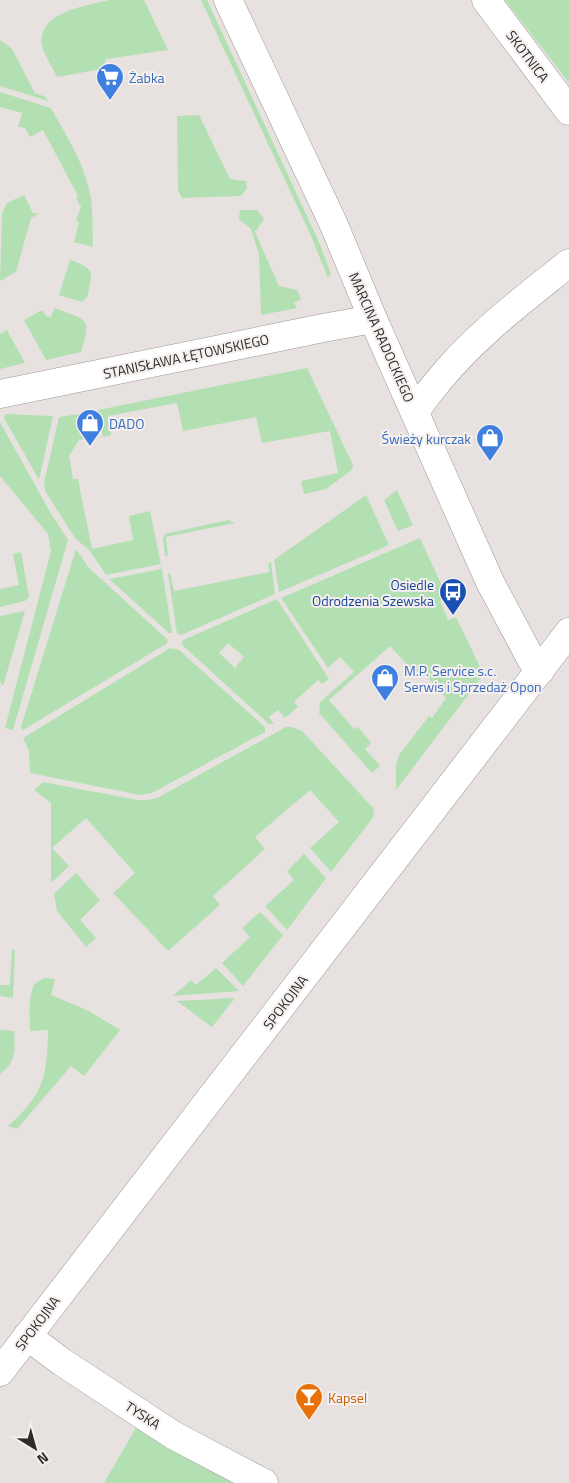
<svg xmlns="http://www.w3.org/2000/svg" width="569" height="1483" font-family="'Titillium Web',sans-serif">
<rect width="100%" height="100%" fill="#e7e2e0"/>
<g fill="#b3e0b3" fill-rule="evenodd">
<path d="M109,0H144L168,50L106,59L102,69L57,77C53,68 46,58 43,49C33,12 86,6 109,0Z"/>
<polygon points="201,0 207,0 318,240 331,274 328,278 312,238"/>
<polygon points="505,0 569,0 569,83"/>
<polygon points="0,40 12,49 35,93 46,97 48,101 0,86"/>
<path d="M0,92L51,108C64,132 81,158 88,185C94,205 92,227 93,247L74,242L79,222L76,220L81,207L76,198L78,196L43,130L30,137L25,128L18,127L22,113L0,107Z"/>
<polygon points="199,115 230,179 246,181 247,188 241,196 182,198 178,190 177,116"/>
<polygon points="24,195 33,213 39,214 31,218 16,272 0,281 2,213 7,203"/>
<polygon points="240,210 257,210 264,219 255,232 279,286 297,290 301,299 294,303 297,308 261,315 259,255 251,229 239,219"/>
<path d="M70,260C96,269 92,271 88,296L82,302L59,295Z"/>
<path d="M55,308C87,321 92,316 81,352L46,360L24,320L42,310L46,316L51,317Z"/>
<polygon points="7,330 25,363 0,369 0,334"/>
<polygon points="307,368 353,465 352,470 326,489 304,494 301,481 338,473 330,431 262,443 256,417 183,431 177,403 108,416 111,435 103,437 98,410"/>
<polygon points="85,413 90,438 79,440 69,456 73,479 78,479 92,549 133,540 129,516 150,511 161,564 106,575 90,551 75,538 45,491 44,483 59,417"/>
<polygon points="5,414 53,416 39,480 4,418"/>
<polygon points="0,422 50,512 68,540 13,730 5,728 51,551 48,534 0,476"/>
<polygon points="397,490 413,525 398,531 384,500"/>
<polygon points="366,495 389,545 279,592 274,560"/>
<polygon points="228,520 235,523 166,537 168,555 165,556 163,538 165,534"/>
<polygon points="420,538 447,597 440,601 448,620 456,617 480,667 481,678 396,790 396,765 399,755 429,716 432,718 446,698 421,670 416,674 390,646 329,700 354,729 358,727 371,743 365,749 380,766 372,773 319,713 320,702 354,672 340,657 328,668 281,598"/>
<polygon points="76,549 89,568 168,640 166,644 23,730 21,727"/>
<polygon points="21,552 29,597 25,601 0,607 0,589 19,585 13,554"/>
<polygon points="271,562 275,594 181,635 177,634 168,573 170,573 174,591 269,572 268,564"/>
<polygon points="162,569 172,633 169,633 109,579"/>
<path d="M277,599L329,679L322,684L318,680L294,702L298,707L285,718L278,710L269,717L274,724H269L181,644L183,640ZM228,643L244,657L235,668L219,653Z"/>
<polygon points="25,611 3,686 0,681 0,616"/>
<polygon points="170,648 179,650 265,727 265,732 152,793 140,795 30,773 29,751 23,738"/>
<polygon points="286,727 292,727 302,731 373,808 374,814 372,819 331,872 310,848 339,822 310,790 255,837 265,849 213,896 220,905 168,951 113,893 135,873 86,818 52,848 69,866 51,883 51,803 34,790 43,782 138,800 149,800 159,797"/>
<polygon points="304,854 326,878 287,930 265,906 294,880 287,871"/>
<polygon points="76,873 100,900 80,920 96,938 86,947 57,911 54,894"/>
<polygon points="260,912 283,935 243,986 222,963 250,937 242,928"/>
<polygon points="12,950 15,950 13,998 0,996 0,985 10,985"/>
<polygon points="216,968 239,991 173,996 191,980 196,985"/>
<path d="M45,978L55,979L51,995L89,1011L120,1030L84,1076L71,1066L17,1129L8,1126C44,1094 47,1077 48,1030L30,1031C30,1019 27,989 37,982C39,980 42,979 45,978Z"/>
<polygon points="235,998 212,1027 177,1001"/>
<path d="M0,1030L14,1031C15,1050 17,1061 0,1074Z"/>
<polygon points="140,1421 241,1483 104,1483"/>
</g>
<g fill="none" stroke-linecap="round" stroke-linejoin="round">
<defs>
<g id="minor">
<polyline points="228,0 334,225 373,319 490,582 531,659 540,671"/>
<polyline points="486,0 569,111"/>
<polyline points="0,394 323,328 373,319"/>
<path d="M415,413C422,400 431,390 440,379C477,334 524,299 569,263"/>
<polyline points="27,1336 62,1362 173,1435 264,1483"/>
<polyline points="0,1372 569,632"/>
</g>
</defs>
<use href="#minor" stroke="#9c9796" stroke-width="29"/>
<use href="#minor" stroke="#fff" stroke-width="28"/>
</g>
<defs>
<symbol id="supermarket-pin" viewBox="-11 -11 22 30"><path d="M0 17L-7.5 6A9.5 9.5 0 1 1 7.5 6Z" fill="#3f7fe0" stroke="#f5efee"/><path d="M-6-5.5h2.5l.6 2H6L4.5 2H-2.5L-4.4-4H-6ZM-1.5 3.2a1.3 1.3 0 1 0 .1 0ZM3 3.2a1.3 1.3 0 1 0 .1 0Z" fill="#fff"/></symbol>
<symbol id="shop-pin" viewBox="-11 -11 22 30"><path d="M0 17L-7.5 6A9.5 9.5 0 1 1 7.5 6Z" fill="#3f7fe0" stroke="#f5efee"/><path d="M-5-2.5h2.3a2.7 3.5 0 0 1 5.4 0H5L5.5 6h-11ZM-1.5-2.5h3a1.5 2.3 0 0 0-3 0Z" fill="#fff"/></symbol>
<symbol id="bus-pin" viewBox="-11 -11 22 30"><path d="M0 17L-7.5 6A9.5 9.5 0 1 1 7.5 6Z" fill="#1a4fb4" stroke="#f5efee"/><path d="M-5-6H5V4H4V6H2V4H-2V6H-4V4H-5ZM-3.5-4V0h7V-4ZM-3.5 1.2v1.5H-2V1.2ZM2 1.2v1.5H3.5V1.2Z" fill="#fff"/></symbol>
<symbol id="bar-pin" viewBox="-11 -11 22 30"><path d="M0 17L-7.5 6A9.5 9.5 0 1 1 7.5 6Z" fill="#e8710a" stroke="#f5efee"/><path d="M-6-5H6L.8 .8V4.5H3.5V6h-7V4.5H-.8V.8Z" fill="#fff"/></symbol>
</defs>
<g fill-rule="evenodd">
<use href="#supermarket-pin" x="94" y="61" width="32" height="43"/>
<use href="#shop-pin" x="74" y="407" width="32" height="43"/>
<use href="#shop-pin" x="474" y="422" width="32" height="43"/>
<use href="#bus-pin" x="437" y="576" width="32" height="43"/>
<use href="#shop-pin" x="369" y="662" width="32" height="43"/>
<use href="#bar-pin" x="293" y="1381" width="32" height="43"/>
</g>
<g text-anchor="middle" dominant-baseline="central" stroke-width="4" stroke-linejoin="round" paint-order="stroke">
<g font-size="14" fill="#2e2c2b" stroke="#f5efee">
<text transform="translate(528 56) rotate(53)">SKOTNICA</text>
<text transform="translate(382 337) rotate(66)">MARCINA RADOCKIEGO</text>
<text transform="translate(186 356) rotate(-12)">STANISŁAWA ŁĘTOWSKIEGO</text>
<text transform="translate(285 1002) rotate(-53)">SPOKOJNA</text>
<text transform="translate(37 1323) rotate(-53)">SPOKOJNA</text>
<text transform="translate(143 1415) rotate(33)">TYSKA</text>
</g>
<g font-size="14" fill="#366cbe" stroke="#f5efee" text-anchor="start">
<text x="129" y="77">Żabka</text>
<text x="109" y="423">DADO</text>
<text x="471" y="438" text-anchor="end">Świeży kurczak</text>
<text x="404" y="670">M.P. Service s.c.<tspan x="404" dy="16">Serwis i Sprzedaż Opon</tspan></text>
</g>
<g font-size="14" fill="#164399" stroke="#f5efee" text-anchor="end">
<text x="434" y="584">Osiedle<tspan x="434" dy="16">Odrodzenia Szewska</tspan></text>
</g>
<g font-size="14" fill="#c56008" stroke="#f5efee" text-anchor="start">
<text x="328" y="1397">Kapsel</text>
</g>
</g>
<g transform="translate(35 1448) rotate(143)" stroke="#f5efee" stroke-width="4" paint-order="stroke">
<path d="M0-4L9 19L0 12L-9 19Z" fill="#2e2c2b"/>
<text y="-8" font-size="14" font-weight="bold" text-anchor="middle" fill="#2e2c2b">N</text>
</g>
</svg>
